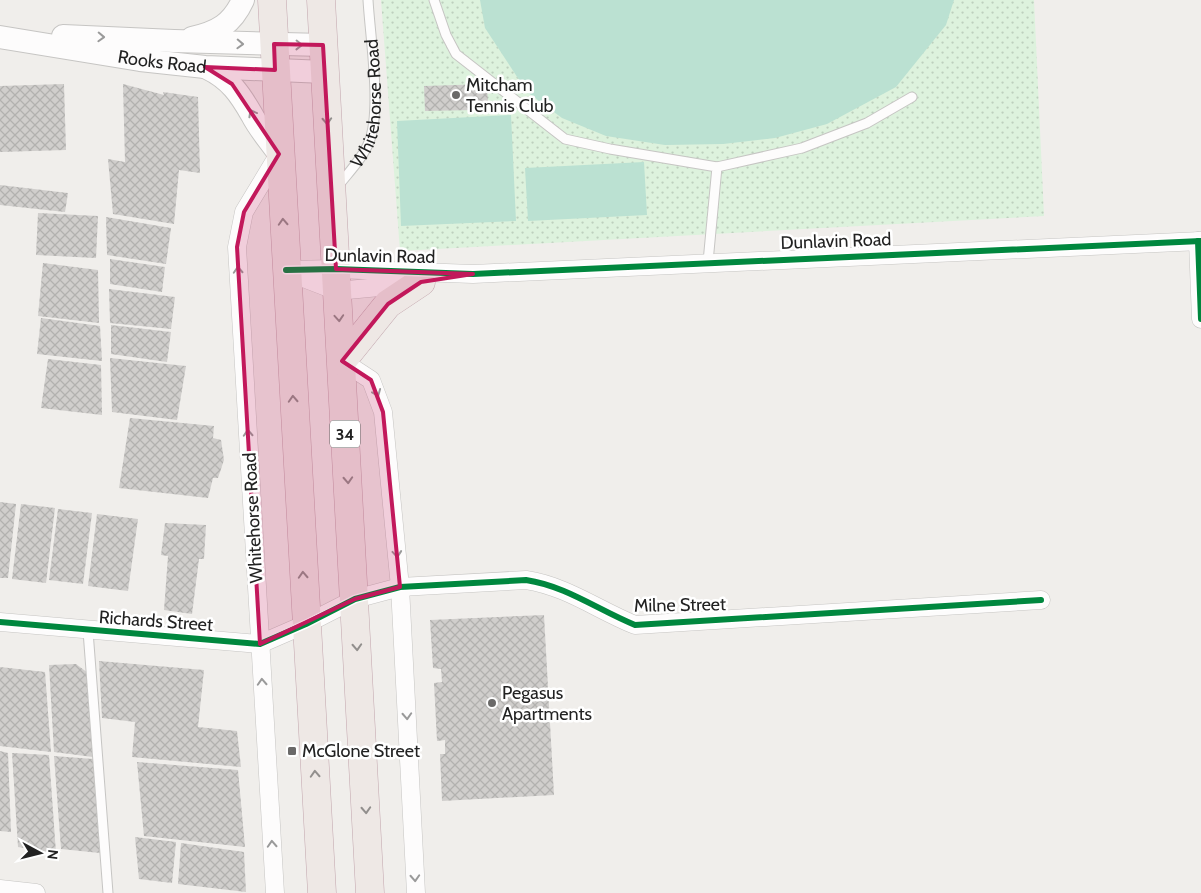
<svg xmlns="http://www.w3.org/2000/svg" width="1201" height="893" font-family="Cabin,sans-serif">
<defs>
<pattern id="park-dots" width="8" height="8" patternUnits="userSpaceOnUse" patternTransform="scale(1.25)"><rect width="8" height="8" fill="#ddf2dd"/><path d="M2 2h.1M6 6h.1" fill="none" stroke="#bdcfbd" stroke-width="1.8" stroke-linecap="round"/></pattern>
<pattern id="building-cross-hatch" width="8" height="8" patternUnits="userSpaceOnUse" patternTransform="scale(1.25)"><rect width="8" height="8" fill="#d0cecc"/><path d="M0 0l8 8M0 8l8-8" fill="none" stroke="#b2b1af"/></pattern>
</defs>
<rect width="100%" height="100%" fill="#f0eeeb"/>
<polygon fill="url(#park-dots)" points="381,0 1034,0 1044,216 400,251"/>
<g fill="#bbe1d2">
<polygon points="480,0 954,0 946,25 896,87 827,124 775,138 723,144 665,145 606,136 562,118 527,92 485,28"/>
<polygon points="511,115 516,221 401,226 397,121"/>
<polygon points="644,162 647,215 528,221 525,168"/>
</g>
<g fill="url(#building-cross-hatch)">
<polygon points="64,84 66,150 0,152 0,86"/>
<polygon points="123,84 164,95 163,92 198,97 200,173 179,170 174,224 113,214 108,159 125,162"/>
<polygon points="487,84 488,103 475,104 476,110 425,111 424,86"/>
<polygon points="0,185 68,193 65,212 0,205"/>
<polygon points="38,213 98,216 96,258 36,255"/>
<polygon points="106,217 171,228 166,264 107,255"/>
<polygon points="110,259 165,267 162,292 110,284"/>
<polygon points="43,263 98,270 99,323 38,316"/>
<polygon points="109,289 175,297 171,329 110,323"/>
<polygon points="41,318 100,326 102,361 37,354"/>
<polygon points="111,325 171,332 167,362 111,354"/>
<polygon points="110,358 186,366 177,420 112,412"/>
<polygon points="48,359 101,365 102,415 41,408"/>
<polygon points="130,418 214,426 213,438 221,440 224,460 218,478 213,478 208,498 119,488"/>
<polygon points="0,502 16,504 8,578 0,578"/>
<polygon points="21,504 55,508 46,583 12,579"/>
<polygon points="58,509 92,513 83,584 49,580"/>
<polygon points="97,514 138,519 128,591 88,586"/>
<polygon points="165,523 206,525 204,559 199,559 192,614 164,610 168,556 161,555"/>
<polygon points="544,615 554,795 442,801 440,754 445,754 445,740 437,741 434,683 442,682 441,669 433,668 430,620"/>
<polygon points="99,661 204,670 198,727 237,731 241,767 132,757 135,722 102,718"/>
<polygon points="76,664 88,673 93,757 54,752 49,665"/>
<polygon points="0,667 45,672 51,752 0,746"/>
<polygon points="0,751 8,753 11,832 0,831"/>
<polygon points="12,753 49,755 56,853 18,847"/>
<polygon points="54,756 93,759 100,853 61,849"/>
<polygon points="137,762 238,770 245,847 144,836"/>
<polygon points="135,837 176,842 172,883 139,879"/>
<polygon points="181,843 244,852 246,892 178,884"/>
</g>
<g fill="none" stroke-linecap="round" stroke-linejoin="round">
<defs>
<g id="service">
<polyline points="434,0 446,35 456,54 565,139 610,149 717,167 708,262"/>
<polyline points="717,167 802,148 867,123 912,97"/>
<path id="s1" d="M338,186C348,173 363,158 369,142C382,111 370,36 368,0"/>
<polyline points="88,631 108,893"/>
</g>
<g id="minor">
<polyline points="1198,241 1201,319"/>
<polyline points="286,270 336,269 473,274 1201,241"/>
<polyline points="293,274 337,291 411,284"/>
<polyline points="342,361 371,380 383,412 400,587 416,893"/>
<path d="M0,622L260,644L306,624L355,599L400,587L526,580C566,586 598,610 635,625L1041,600"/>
<polyline points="0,889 36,893"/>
<polyline points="275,893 237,247 244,212 279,154"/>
</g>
<g id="tertiary">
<polyline points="63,36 174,41 323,45"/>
<path id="s2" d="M0,37L140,60L205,67L325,72"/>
<path d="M192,38C218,32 232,24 243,0"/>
<path d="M207,68C230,79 240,94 252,115C259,129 270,141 279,154"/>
</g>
<g id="trunk">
<polyline points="272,0 322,893"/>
<polyline points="321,0 370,893"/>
<polyline points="342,361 388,304 421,282"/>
</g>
</defs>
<use href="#service" stroke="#c6c5c3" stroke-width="11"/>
<use href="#minor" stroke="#c6c5c3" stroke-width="19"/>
<use href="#tertiary" stroke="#c6c5c3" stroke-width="24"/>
<use href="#trunk" stroke="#c2a5ad" stroke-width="29"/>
<use href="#service" stroke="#fdfcfc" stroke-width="9"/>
<use href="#minor" stroke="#fdfcfc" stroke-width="18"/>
<use href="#tertiary" stroke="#fdfcfc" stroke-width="22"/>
<use href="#trunk" stroke="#eee8e5" stroke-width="28"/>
<defs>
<g id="cycleway">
<polyline points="1198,241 1201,319"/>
<polyline points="286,270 336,269 473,274 1201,241"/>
<path d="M0,622L260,644L306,624L355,599L400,587L526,580C566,586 598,610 635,625L1041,600"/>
</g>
</defs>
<use href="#cycleway" stroke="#fff" stroke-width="9"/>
<use href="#cycleway" stroke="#00873e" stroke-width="6"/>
</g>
<defs><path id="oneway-chevron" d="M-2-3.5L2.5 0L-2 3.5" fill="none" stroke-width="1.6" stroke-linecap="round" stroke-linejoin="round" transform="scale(1.25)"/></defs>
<g stroke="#9a9a9a">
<use href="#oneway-chevron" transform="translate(101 37) rotate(2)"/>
<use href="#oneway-chevron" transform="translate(240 44) rotate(2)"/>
<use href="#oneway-chevron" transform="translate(299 45) rotate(1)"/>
<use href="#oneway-chevron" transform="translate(252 113) rotate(-119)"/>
<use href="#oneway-chevron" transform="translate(238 270) rotate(-93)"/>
<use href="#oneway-chevron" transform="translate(377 393) rotate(68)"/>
<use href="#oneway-chevron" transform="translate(248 433) rotate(-93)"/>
<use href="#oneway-chevron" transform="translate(397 554) rotate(85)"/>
<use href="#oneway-chevron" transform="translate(262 682) rotate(-93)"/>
<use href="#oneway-chevron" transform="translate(407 716) rotate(87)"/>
<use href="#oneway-chevron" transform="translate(272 844) rotate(-93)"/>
<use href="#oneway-chevron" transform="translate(415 878) rotate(87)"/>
</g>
<g stroke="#928f8d">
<use href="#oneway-chevron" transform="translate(327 121) rotate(87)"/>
<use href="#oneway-chevron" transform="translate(283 222) rotate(-93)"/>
<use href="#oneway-chevron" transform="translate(339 318) rotate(86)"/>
<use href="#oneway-chevron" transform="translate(293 399) rotate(-93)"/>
<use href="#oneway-chevron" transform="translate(348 480) rotate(87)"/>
<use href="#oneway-chevron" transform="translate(303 575) rotate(-93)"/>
<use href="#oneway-chevron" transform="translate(357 647) rotate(87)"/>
<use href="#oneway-chevron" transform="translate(315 774) rotate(-93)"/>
<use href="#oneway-chevron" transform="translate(366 810) rotate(87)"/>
</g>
<path fill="#c2185b" fill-opacity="0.2" stroke="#c2185b" stroke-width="4" stroke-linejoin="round" d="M274,44L323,45L336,269L473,274L421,282L388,304L342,361L371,380L383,412L400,587L355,599L260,644L237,247L244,212L279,154L232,84L205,67L275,70Z"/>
<g fill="#6a6968" stroke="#fff" stroke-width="2">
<circle cx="456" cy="95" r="5"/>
<circle cx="492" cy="703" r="5"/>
<rect x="287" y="746" width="10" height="10" rx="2.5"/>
</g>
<g text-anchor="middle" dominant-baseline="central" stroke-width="5" stroke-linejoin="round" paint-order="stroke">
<rect fill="#fff" stroke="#646464" stroke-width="1" x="330" y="420.5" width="30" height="27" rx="4"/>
<g font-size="16" font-weight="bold" fill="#222">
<text x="345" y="434">34</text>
</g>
<g font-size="18" fill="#222" stroke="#fff">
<text stroke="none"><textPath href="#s2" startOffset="164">Rooks Road</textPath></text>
<text stroke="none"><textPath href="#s1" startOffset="92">Whitehorse Road</textPath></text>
<text transform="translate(836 241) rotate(-2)">Dunlavin Road</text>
<text transform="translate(380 256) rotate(1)">Dunlavin Road</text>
<text transform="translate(253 518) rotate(-93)">Whitehorse Road</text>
<text transform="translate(680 605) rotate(-1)">Milne Street</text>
<text transform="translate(156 621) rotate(4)">Richards Street</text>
</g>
<g font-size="18" fill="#222" stroke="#fff" text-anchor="start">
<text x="466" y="85">Mitcham<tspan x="466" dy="21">Tennis Club</tspan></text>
<text x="502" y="693">Pegasus<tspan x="502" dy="21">Apartments</tspan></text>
<text x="302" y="751">McGlone Street</text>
</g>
</g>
<g transform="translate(40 853) rotate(97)" stroke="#ffffff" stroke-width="4" paint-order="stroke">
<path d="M0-4L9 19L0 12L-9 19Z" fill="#222222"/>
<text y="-8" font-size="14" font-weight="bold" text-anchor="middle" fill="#222222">N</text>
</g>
</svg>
